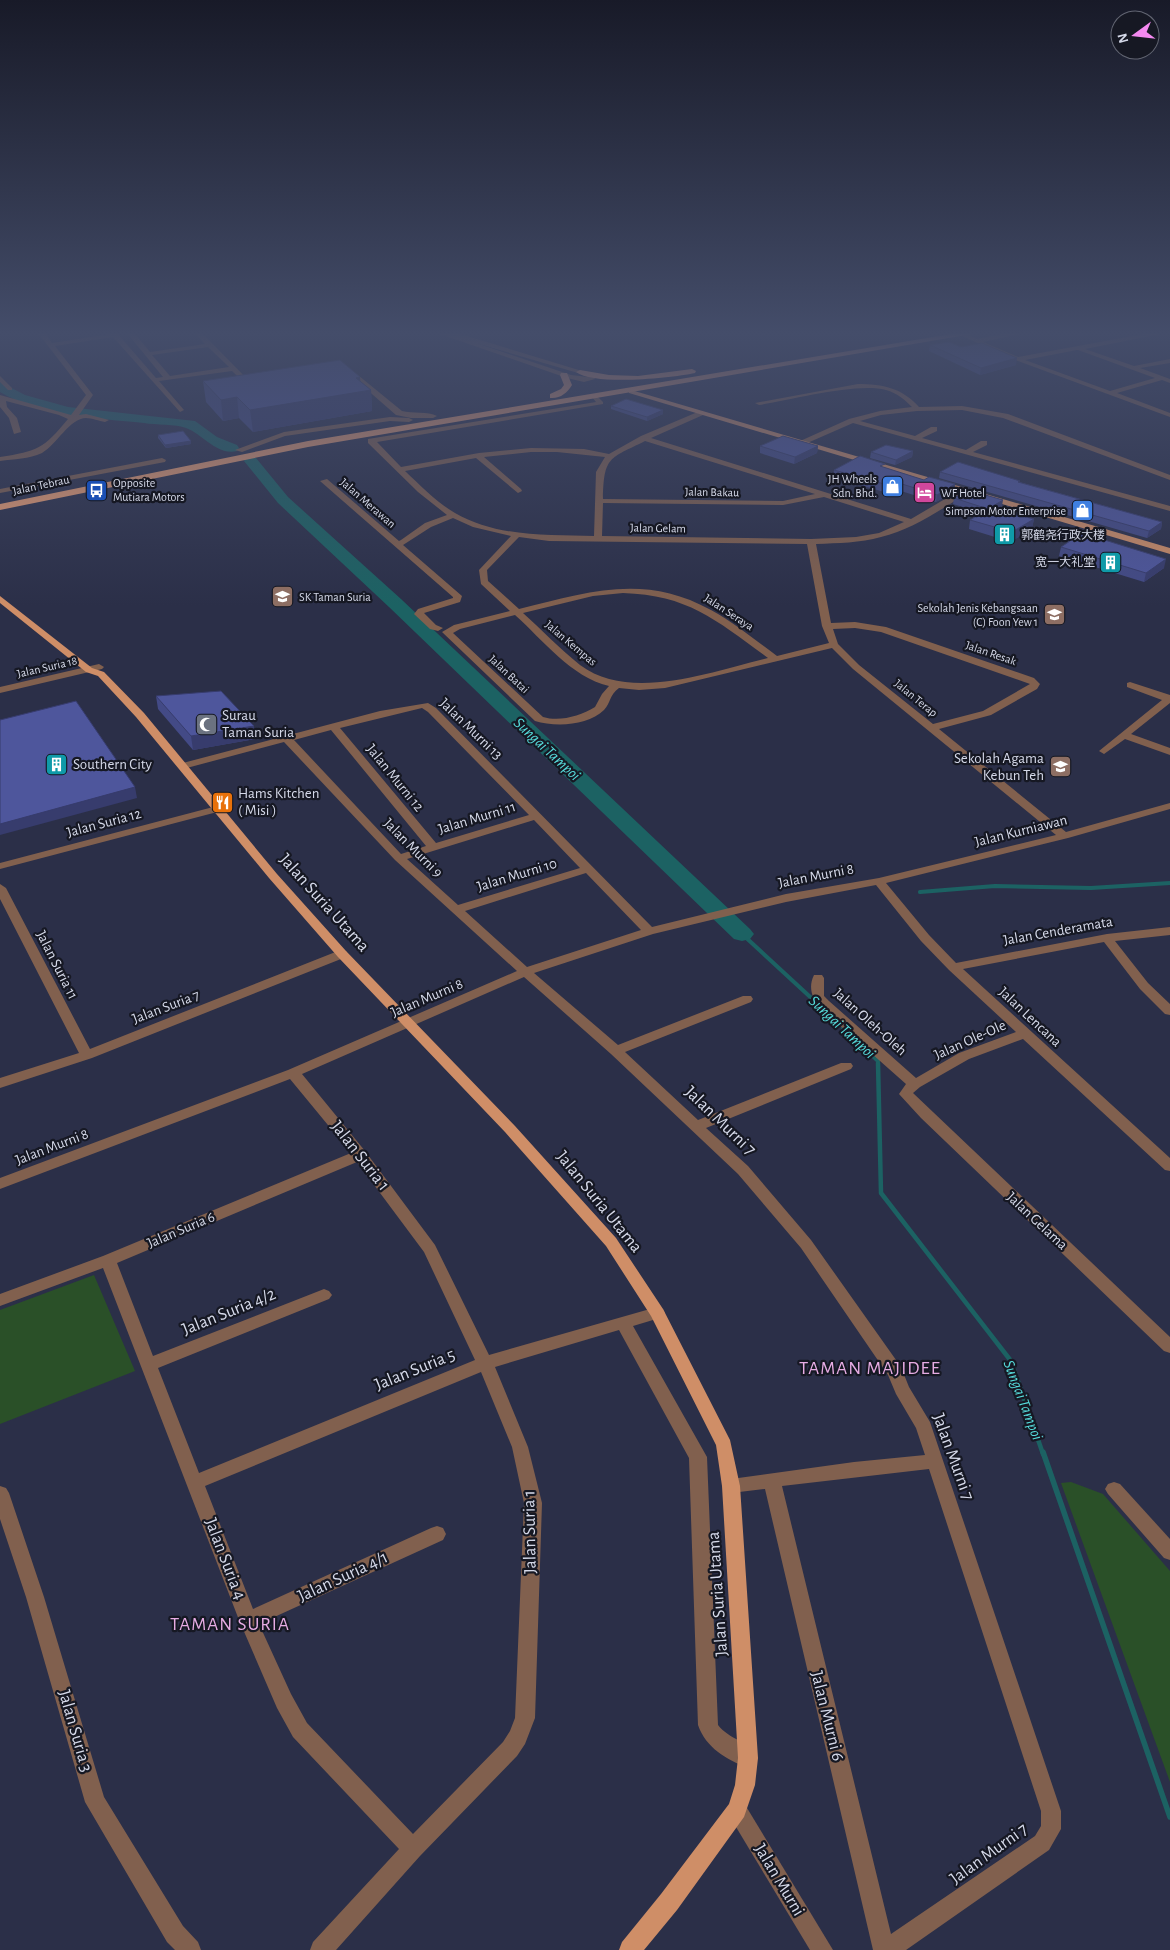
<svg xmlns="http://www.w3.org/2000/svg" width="1170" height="1950" font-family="'Alegreya Sans','Noto Sans SC',sans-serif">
<rect width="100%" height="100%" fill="#2b2f48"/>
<g fill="#2a5028">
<polygon points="94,1275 135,1371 0,1424 0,1310"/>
<polygon points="1071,1482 1103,1494 1170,1571 1170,1782 1061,1483"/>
</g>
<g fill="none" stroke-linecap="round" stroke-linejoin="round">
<g stroke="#1c6263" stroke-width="4">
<polyline points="920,892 995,886 1091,888 1170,883"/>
<polyline points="742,934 820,1006"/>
<polyline points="843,1028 878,1061 878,1064"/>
</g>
<polyline stroke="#1c6263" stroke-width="4.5" points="878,1063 881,1193 1011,1361 1043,1454"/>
<polyline stroke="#1c6263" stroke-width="5.5" points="1043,1452 1170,1817"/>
<g fill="#1c6263" fill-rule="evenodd">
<path d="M0,382L25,395L68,407L195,421L217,437L237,445L239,448L237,451C217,456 203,434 186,428C176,424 156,425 144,423C96,418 43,417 0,392Z"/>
<polygon points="251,457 256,458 288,497 401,599 750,929 754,934 750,939 742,941 734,939 389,607 278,503 244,461 246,458"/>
</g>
<g fill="#81604e" fill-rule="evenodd">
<path d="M38,333H45L52,343L117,333L156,378L163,377L127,333H134L150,352L205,344L195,333H202L254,386L249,387L232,371L159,381L184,410L180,412L113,337L55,346L93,395L79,415L86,414L109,420L105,422C99,421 92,418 86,418C70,418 57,444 42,453C29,459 14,459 0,461V457C38,451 43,449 68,419L59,415L6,401L7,407L17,418L21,432L14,434L9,418L0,407V395L71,415L86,395ZM208,347L229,367L170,376L152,355Z"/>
<path d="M437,333H457L582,371L593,375L595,379L584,382L567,378ZM476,343L578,373L588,377L571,375Z"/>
<path d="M965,333L977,339L1007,333H1023L983,342L1018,357L1149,333H1165L1085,349L1134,366L1170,359V363L1140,368L1170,379V383L1162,380L1117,393L1170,413V417L1015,360L960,335ZM1077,350H1078L1155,378L1110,391L1025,360Z"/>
<path d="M347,370L353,371L402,411C412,414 428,411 437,416L433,418H411L396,415L349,374L345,373L344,372Z"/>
<polygon points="0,376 12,388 12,390 8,390 0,382"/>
<path d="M858,384C883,384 902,388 919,407L962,406L1008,414L1170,475V480L1003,418L962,410L917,411L881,415L860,421L915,436L931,427H937V431L922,438L966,450L981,441H987V445L973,452L1170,506V511L853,423L805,444L798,442L849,419L880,411L912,407C905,400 897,393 886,390C857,382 791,400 759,405L755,403Z"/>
<path d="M596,395L603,402V404L377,442L401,467L479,453L531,448L584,449L609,454L641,436L700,411H703V415L651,438L911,519L962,489H968V493C941,509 912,530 881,537C860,543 838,543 816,544L831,623L855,622L886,627L1034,678L1040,684L1037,689L991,715L939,729L1066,832L1170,803V809L1068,838L886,883L929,935L956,963L1107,934L1170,927V935L1115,941L1148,983L1170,1004V1015L1165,1014L1140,989L1104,942L963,969L1170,1158V1171L1165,1170L1023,1039L969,1059L920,1087L913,1093L1170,1337V1353L1164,1351L921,1118L899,1094L906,1084L819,1007C812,998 808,987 814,975H822L824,978V996L829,1001L916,1078L959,1053L1016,1032L949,970L921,941L876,885L786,902L653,934L534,973L618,1045L743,996H751L753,999L751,1002L625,1052L698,1120L841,1063H851L853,1066L851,1069L706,1128L748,1166L811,1240L901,1367L909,1387L930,1422L1061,1811V1829L1049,1850L906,1950H873L765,1489L731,1493L725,1491L722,1486L725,1481L731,1479L854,1462L925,1455L916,1428L896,1394L888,1375L801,1248L738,1174L611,1054L524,977L302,1074L365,1151L435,1245L489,1355L657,1307L663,1309L665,1313L663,1317L633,1326L707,1457L718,1725C728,1739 751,1742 758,1758L755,1765L748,1768C726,1759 706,1748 698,1725L689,1458L619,1330L495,1367L528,1447L542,1503L535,1718L525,1744L517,1756L420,1856L336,1950H310L313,1942L399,1849L293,1737L277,1708L239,1620L103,1268L0,1306V1294L103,1256L351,1153L290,1079L0,1189V1178L288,1070L517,971L395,860L284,742L183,769L179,768L178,766L179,764L380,711L428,703L436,708L652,927L786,894L879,878L1056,835L853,669L832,648L665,688L639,690L619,688C609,695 611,703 604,710C588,726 555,727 535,721L442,632L454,625L510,611L481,584L479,570L511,536L473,527L453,518L431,527L403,545L462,596L460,602L424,613L436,625L443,628L438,631L430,629L414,614L418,609L453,598V597L320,481L327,479L399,541L401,540L425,523L447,515L418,492L368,443V439L596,402L592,397ZM645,441L815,494L783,501L603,499C604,456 609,459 645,441ZM531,452H557L605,457L596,472L594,536C548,535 496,537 455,513C436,502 421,486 405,471L476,458L518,493L522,491L521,489L484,457ZM824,497L904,522L879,533L856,537L811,539L602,536L603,503L783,505ZM519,537L549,541L807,544L822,626L829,643L777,656C755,640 735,623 711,610C644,573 588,592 519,609L488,581L487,570ZM623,593C689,595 717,621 768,658C712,671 631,703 580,665C560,649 542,630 523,613L593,596ZM515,615C543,640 571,677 609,686L602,694L595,707C580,716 560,722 543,717L453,633L460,629ZM855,628L881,632L1030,684L983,711L933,724L859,665L838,644L833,629ZM422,708L428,712L529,815L436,843L340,728ZM331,730L426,846L401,854L294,740ZM534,820L580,868L458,905L407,859ZM586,873L641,930L527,967L465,911ZM357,1162L424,1252L475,1360L199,1473L158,1368L329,1299L332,1295L329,1291L324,1289L319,1291L153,1356L117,1263ZM481,1372L512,1447L524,1503L515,1718L510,1731L503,1742L413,1834L307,1723L291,1694L259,1624L443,1540L446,1534L443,1528L437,1526L431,1528L253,1609L205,1486ZM929,1469L1041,1811V1826L1035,1836L891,1934L782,1486Z"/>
<polygon points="390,417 409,418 413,420 409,422 390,421 285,436 242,452 235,450 284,432"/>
<polygon points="162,458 166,460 165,462 0,493 0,489"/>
<polygon points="99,664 104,667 102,669 0,693 0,687"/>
<polygon points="1130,682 1170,695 1170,703 1131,734 1170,748 1170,755 1125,739 1104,754 1099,751 1162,700 1127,687 1127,683"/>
<polygon points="217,806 222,809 221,811 0,869 0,863"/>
<polygon points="0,884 6,888 90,1049 338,951 346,951 348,954 346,957 92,1058 0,1088 0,1078 79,1053 0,899"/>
<polygon points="1114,1482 1120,1484 1170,1539 1170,1560 1164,1558 1108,1494 1105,1489 1108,1484"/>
<polygon points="0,1486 6,1488 9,1493 44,1597 104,1797 183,1926 198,1942 201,1950 175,1950 167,1942 85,1802 26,1597 0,1519"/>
<polygon points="737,1800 744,1803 833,1950 810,1950 730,1817 727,1810 730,1803"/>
</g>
<g fill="#cf8e67" fill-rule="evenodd">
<polygon points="631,390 1170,548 1170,554 629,393 629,391"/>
<polygon points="0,596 92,668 104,672 144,713 277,874 346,951 515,1126 616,1238 663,1309 730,1440 740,1486 758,1758 755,1785 744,1817 677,1910 644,1950 619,1950 622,1942 661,1894 729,1804 735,1785 738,1758 722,1486 716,1445 651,1316 606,1246 505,1132 338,957 269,878 136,717 98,676 86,672 0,603"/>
</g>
<g fill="#ee9f71" fill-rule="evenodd">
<polygon points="957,333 978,333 308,447 0,510 0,504 308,441"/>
<path d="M692,369L696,371L695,373C671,378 595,386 576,372L580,370L609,375L638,376Z"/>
<path d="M561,373H567L572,385C567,393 560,399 550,398V394L561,389L564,385L560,375Z"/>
</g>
</g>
<g fill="#434a86">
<polygon points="1074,333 1098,333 1081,336"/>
<polygon points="930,345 961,347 1016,365 980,375 929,351"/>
<polygon points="203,381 361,382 371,390 372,411 253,432 239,418 223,421 206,402"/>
<polygon points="611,406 663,414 647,421 611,409"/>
<polygon points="158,435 191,441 191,444 166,448 158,438"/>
<polygon points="760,446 818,446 817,453 794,464 760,453"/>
<polygon points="913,451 912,457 895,465 870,458 871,452"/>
<polygon points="885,468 924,480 955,484 954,492 936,502 901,491 894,495 833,477 834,470"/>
<polygon points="940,472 1019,482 1162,522 1161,529 1147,538 939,478"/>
<polygon points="954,498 1002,506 996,509 1034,519 1032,528 1011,542 969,529 970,520 982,513 953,504"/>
<polygon points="1061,547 1164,568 1144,582 1059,556"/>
<polygon points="156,696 255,739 193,750 158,709"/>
</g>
<g fill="#373c6d">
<polygon points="1081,333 1098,333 1081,336"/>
<polygon points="1017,358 1016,365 980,375 981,368"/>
<polygon points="360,377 361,392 371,390 372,411 253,432 250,410"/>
<polygon points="237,397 239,418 223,421 221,400"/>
<polygon points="663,410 663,414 647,421 647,417"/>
<polygon points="191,441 191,444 166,448 165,445"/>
<polygon points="818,446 817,453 794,464 795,457"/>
<polygon points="913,451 912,457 895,465 896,460"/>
<polygon points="902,484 901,491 894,495 895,487"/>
<polygon points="955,484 954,492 936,502 937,495"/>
<polygon points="1003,500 1002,506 987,515 988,509"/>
<polygon points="1034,519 1032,528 1011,542 1012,532"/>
<polygon points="1162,522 1161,529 1147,538 1149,531"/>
<polygon points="1166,559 1164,568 1144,582 1146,573"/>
<polygon points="254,726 255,739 193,750 191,736"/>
<polygon points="135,787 137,798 0,835 0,824"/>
</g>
<g fill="#4e569c" stroke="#373c6d">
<polygon points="949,342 961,347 982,343 1017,358 981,368 930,345"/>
<polygon points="340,360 360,377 356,378 371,390 250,410 237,397 221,400 203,381"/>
<polygon points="626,399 663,410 647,417 611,406"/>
<polygon points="183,431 191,441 165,445 158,435"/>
<polygon points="783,436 818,446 795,457 760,446"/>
<polygon points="886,445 913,451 896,460 871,452"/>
<polygon points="860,456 885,464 880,466 924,480 929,477 955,484 937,495 902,484 895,487 834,470"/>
<polygon points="958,462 1020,481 1018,482 1162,522 1149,531 940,472"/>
<polygon points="968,490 1003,500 988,509 954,498"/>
<polygon points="990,508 1034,519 1012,532 970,520"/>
<polygon points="1082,533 1166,559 1146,573 1061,547"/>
<polygon points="221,691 254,726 191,736 156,696"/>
<polygon points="76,701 135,787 0,824 0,720"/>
</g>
<linearGradient id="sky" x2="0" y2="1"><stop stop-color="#181a28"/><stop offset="0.55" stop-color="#444d6a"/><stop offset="1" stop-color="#444d6a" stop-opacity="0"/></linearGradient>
<rect width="1170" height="606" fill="url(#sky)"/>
<defs>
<symbol id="shop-square" viewBox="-11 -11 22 22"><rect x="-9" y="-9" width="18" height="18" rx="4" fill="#3f7fe0" stroke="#161823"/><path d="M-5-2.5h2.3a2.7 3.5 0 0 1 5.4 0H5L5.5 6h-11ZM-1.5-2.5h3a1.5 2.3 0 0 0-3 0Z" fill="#fff"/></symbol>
<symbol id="bus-square" viewBox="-11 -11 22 22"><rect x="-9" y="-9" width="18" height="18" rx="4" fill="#1a4fb4" stroke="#161823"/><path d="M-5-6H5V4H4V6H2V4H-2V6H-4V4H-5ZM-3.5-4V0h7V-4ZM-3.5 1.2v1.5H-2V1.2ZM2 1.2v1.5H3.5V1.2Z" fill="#fff"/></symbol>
<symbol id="hotel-square" viewBox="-11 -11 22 22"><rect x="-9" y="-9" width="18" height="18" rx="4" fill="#d1479c" stroke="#161823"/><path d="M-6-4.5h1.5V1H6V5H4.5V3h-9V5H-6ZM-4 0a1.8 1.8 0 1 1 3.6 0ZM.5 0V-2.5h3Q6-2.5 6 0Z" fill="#fff"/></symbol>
<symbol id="building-square" viewBox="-11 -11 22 22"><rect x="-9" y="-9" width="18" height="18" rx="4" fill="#0f9aa8" stroke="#161823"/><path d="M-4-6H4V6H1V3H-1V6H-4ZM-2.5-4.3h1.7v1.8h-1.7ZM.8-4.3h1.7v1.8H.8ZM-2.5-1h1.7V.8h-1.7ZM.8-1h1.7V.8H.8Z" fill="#fff"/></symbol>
<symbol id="school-square" viewBox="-11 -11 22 22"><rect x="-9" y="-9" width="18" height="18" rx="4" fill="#8d6e63" stroke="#161823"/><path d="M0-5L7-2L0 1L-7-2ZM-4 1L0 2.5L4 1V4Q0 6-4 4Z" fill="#fff"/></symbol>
<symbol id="mosque-square" viewBox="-11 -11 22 22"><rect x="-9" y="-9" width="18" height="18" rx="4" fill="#6b7280" stroke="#161823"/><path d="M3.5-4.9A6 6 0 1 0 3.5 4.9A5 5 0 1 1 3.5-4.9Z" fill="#fff"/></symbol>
<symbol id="restaurant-square" viewBox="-11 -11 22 22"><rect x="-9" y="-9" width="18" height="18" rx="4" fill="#e8710a" stroke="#161823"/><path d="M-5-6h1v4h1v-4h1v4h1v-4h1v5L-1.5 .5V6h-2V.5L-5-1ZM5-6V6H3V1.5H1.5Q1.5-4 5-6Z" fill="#fff"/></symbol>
</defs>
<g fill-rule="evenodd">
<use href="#shop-square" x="880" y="474" width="25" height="25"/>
<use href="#bus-square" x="84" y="478" width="25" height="25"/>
<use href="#hotel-square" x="912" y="480" width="25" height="25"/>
<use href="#shop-square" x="1070" y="498" width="25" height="25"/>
<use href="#building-square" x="992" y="522" width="25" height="25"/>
<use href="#building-square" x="1098" y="550" width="25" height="25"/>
<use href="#school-square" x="270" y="584" width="25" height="25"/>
<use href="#school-square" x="1042" y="602" width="25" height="25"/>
<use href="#mosque-square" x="194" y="712" width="25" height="25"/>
<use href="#building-square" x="44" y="752" width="25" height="25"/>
<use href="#school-square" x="1048" y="754" width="25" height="25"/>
<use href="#restaurant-square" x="210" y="790" width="25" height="25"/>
</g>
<g text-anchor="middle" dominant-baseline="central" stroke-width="4.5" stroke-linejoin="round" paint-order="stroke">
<g font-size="12" fill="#d5d9e9" stroke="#161823" text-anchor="end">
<text x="877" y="479">JH Wheels<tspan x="877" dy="14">Sdn. Bhd.</tspan></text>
<text x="113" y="483" text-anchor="start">Opposite<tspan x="113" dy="14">Mutiara Motors</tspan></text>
<text x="941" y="493" text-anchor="start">WF Hotel</text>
<text x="1066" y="511">Simpson Motor Enterprise</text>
<text x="1021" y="535" text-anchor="start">郭鹤尧行政大楼</text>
<text x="1095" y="562">宽一大礼堂</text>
<text x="299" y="597" text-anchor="start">SK Taman Suria</text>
<text x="1038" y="608">Sekolah Jenis Kebangsaan<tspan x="1038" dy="14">(C) Foon Yew 1</tspan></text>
</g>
<g font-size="12" fill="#d5d9e9" stroke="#161823">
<text transform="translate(41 485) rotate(-12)">Jalan Tebrau</text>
<text transform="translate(712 492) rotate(1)">Jalan Bakau</text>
<text transform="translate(368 503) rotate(41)">Jalan Merawan</text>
<text transform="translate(658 528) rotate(1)">Jalan Gelam</text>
<text transform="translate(729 612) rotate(33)">Jalan Seraya</text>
<text transform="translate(571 643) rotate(40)">Jalan Kempas</text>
<text transform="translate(991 653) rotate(19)">Jalan Resak</text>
<text transform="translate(47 667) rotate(-13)">Jalan Suria 18</text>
<text transform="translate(509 674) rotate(43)">Jalan Batai</text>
<text transform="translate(916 698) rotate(39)">Jalan Terap</text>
</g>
<g font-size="15" fill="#d5d9e9" stroke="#161823" text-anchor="start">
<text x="222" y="715">Surau<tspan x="222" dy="17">Taman Suria</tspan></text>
<text x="1044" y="758" text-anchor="end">Sekolah Agama<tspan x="1044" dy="17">Kebun Teh</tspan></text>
<text x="73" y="764">Southern City</text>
<text x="238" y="793">Hams Kitchen<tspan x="238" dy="17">( Misi )</tspan></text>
</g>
<g font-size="15" fill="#d5d9e9" stroke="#161823">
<text transform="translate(471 729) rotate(44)">Jalan Murni 13</text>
<text transform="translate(395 778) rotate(51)">Jalan Murni 12</text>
<text transform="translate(477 818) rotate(-17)">Jalan Murni 11</text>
<text transform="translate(104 823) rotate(-15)">Jalan Suria 12</text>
<text transform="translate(1021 831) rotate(-14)">Jalan Kurniawan</text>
<text transform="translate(413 848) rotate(45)">Jalan Murni 9</text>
<text transform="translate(517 875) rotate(-17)">Jalan Murni 10</text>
<text transform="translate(816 876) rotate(-11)">Jalan Murni 8</text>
<text transform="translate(1058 931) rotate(-10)">Jalan Cenderamata</text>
<text transform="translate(57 965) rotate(63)">Jalan Suria 11</text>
<text transform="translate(427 998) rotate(-23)">Jalan Murni 8</text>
<text transform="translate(166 1007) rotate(-21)">Jalan Suria 7</text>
<text transform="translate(1030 1017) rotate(43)">Jalan Lencana</text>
<text transform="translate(870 1022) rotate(42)">Jalan Oleh-Oleh</text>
<text transform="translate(970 1040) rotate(-24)">Jalan Ole-Ole</text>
<text transform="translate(52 1147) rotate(-21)">Jalan Murni 8</text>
<text transform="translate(1037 1221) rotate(43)">Jalan Gelama</text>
<text transform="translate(181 1230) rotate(-23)">Jalan Suria 6</text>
</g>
<g font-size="16" font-style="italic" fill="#56dbdb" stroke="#161823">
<text transform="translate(547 749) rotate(43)">Sungai Tampoi</text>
<text transform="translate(842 1027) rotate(43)">Sungai Tampoi</text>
<text transform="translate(1023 1400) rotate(69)">Sungai Tampoi</text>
</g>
<g font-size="18" fill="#d5d9e9" stroke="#161823">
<text transform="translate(324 903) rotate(48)">Jalan Suria Utama</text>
<text transform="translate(720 1121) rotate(44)">Jalan Murni 7</text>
<text transform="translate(360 1156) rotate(52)">Jalan Suria 1</text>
<text transform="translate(599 1202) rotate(51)">Jalan Suria Utama</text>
<text transform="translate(229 1312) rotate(-22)">Jalan Suria 4/2</text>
<text transform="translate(415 1370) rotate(-22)">Jalan Suria 5</text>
<text transform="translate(953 1457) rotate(70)">Jalan Murni 7</text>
<text transform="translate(530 1532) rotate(-91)">Jalan Suria 1</text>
<text transform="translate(225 1559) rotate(69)">Jalan Suria 4</text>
<text transform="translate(343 1577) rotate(-25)">Jalan Suria 4/1</text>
<text transform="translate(718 1594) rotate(-94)">Jalan Suria Utama</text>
<text transform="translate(827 1716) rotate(76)">Jalan Murni 6</text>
<text transform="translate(75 1731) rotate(74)">Jalan Suria 3</text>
<text transform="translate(989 1854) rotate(-36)">Jalan Murni 7</text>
<text transform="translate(779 1880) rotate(59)">Jalan Murni</text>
</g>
<g font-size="19" letter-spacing="1" fill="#e7ace4" stroke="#161823">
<text x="870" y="1368">TAMAN MAJIDEE</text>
<text x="230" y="1624">TAMAN SURIA</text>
</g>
</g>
<g transform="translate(1135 35) rotate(255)"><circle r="24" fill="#161823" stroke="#626572"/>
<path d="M0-4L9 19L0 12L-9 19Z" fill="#f489f0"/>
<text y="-8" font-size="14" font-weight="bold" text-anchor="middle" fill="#d5d9e9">N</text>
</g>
</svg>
